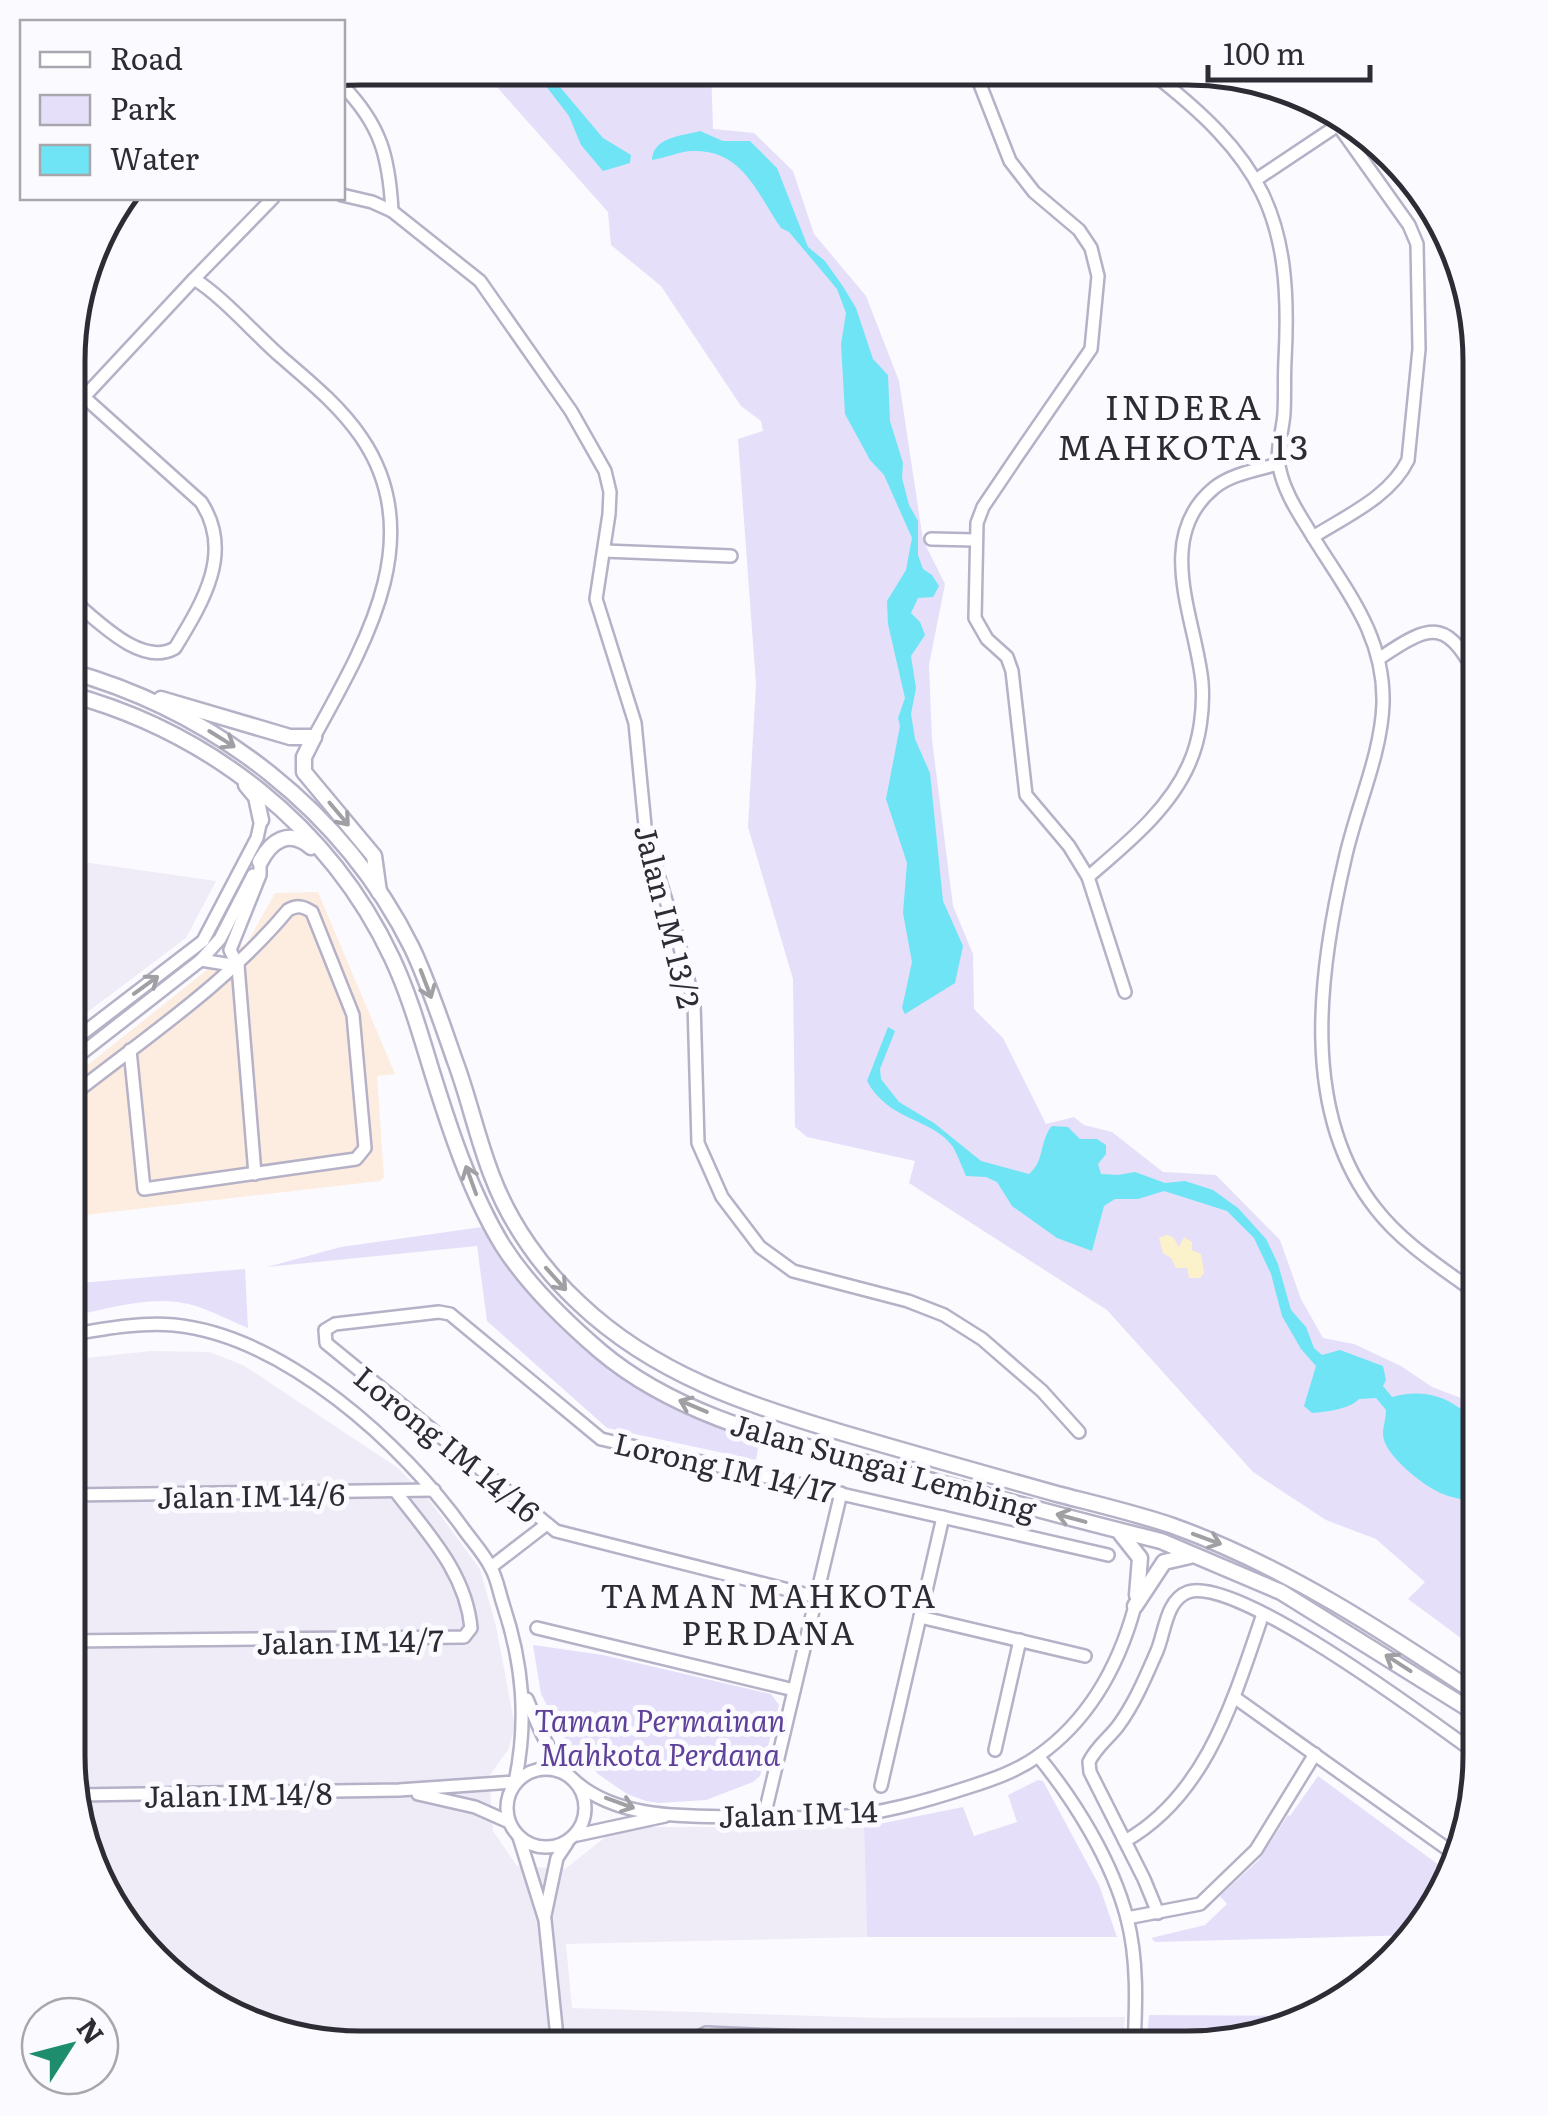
<svg xmlns="http://www.w3.org/2000/svg" width="1548" height="2116" font-family="Literata,serif">
<rect width="100%" height="100%" fill="#fbfaff"/>
<polygon fill="#fdede1" points="318,892 395,1074 377,1076 384,1177 380,1181 68,1217 69,1080 238,945 245,947 275,893"/>
<g fill="#efecf8">
<polygon points="69,860 216,881 186,938 69,1026"/>
<polygon points="151,1351 209,1352 243,1365 398,1468 430,1501 480,1569 496,1626 515,1727 508,1750 489,1776 493,1831 517,1866 565,1869 608,1835 636,1827 864,1827 867,1937 566,1944 572,2008 880,2018 1125,2017 1123,2048 323,2046 183,1988 97,1885 68,1756 68,1360"/>
</g>
<g fill="#e5dffa">
<polygon points="480,68 711,69 713,129 754,133 793,171 814,234 866,296 899,381 923,540 945,584 929,665 932,740 953,906 973,954 974,1009 1003,1038 1046,1124 1074,1117 1084,1125 1112,1132 1163,1172 1216,1175 1280,1240 1301,1299 1323,1338 1354,1344 1401,1366 1432,1387 1466,1400 1480,1410 1480,1652 1408,1599 1425,1582 1376,1539 1326,1520 1253,1472 1107,1310 909,1183 915,1161 807,1137 795,1127 793,979 748,827 756,684 738,439 763,431 761,421 741,406 661,286 611,245 608,212"/>
<path d="M482,1227C553,1346 629,1390 755,1439L759,1443L756,1460L607,1428L487,1321L477,1246L267,1267L341,1247Z"/>
<path d="M245,1269L248,1328C231,1321 214,1312 196,1306C155,1293 109,1309 68,1317V1284Z"/>
<polygon points="533,1645 603,1655 771,1694 779,1705 760,1776 753,1782 706,1800 659,1803 646,1801 627,1794 598,1774 563,1736 541,1694"/>
<polygon points="1318,1776 1447,1871 1431,1919 1413,1935 1155,1942 1151,1938 1205,1925 1227,1904 1220,1896 1259,1860 1288,1815 1290,1816"/>
<polygon points="1038,1780 1043,1781 1099,1885 1117,1937 867,1937 864,1827 963,1807 974,1836 1017,1822 1008,1795"/>
<polygon points="1149,2015 1320,2016 1188,2048 1146,2048"/>
</g>
<polygon fill="#fbf1cb" points="1167,1235 1173,1237 1179,1247 1184,1237 1192,1242 1192,1250 1201,1254 1204,1273 1200,1278 1189,1278 1187,1268 1176,1268 1171,1258 1163,1253 1159,1238"/>
<g fill="#6ee4f4">
<polygon points="532,68 544,68 603,138 631,155 630,163 603,171 581,145 569,116"/>
<path d="M700,131L723,141H750L777,168L808,247L825,261L844,288L856,308L873,359L888,375L890,421L903,463L902,478L909,505L918,521V555L923,569L932,575L939,586L933,597L918,598L911,613L920,622L925,635L911,656L916,688L911,714L915,739L930,773L943,901L963,946L955,983L905,1014L902,1008L912,962L903,913L907,863L886,799L900,726L898,718L905,698L888,624L887,601L906,570L912,538L884,475L870,460L845,414L841,344L846,313L837,289L789,232L781,228C756,192 743,149 691,151C678,152 665,158 652,160C653,137 682,136 700,131Z"/>
<path d="M888,1027L895,1031L880,1069L881,1079L899,1102L934,1123L981,1161L1029,1174C1045,1161 1039,1141 1052,1126L1068,1127L1080,1139H1097L1106,1145V1154L1098,1164L1101,1174L1118,1175L1135,1172L1165,1183L1185,1181L1213,1190L1238,1208L1266,1239L1278,1264L1291,1310L1306,1327L1314,1348L1322,1355L1340,1350L1383,1366L1386,1380L1383,1386L1392,1397C1429,1387 1454,1399 1480,1426V1508C1468,1498 1457,1500 1443,1494C1425,1487 1383,1455 1383,1434C1383,1426 1386,1419 1386,1410L1376,1398L1359,1399C1350,1409 1326,1412 1312,1413L1304,1406L1316,1366L1301,1349L1282,1316L1271,1274L1254,1238L1227,1211L1164,1191L1138,1199H1115L1104,1206L1092,1251L1057,1238L1012,1206L997,1182L986,1177L966,1176C962,1167 958,1156 953,1147C933,1118 889,1122 867,1081Z"/>
</g>
<g fill="none" stroke-linecap="round" stroke-linejoin="round">
<defs>
<g id="minor">
<polyline points="974,69 1010,161 1034,192 1079,230 1091,248 1098,276 1091,349 1016,458 983,507 977,523 975,618 987,639 1007,657 1012,671 1026,795 1069,846 1088,877 1125,992"/>
<path d="M1148,70C1262,158 1293,214 1285,360C1284,378 1285,396 1284,413C1283,430 1276,450 1279,466C1283,488 1295,508 1307,527C1342,586 1385,632 1383,704C1381,756 1356,808 1345,859C1319,970 1299,1112 1376,1209C1404,1245 1444,1269 1480,1296"/>
<path d="M342,85C381,125 389,157 392,211"/>
<polyline points="1257,179 1338,125 1338,116"/>
<polyline points="342,195 372,202 392,211 480,281 571,411 605,471 610,492 609,514 596,599 635,723 646,836 677,936 694,1003 698,1143 722,1197 760,1247 793,1271 908,1301 944,1315 982,1339 1042,1391 1079,1432"/>
<path d="M273,198L194,279C222,296 254,333 280,356C309,381 339,405 361,437C430,537 364,646 314,737"/>
<polyline points="70,385 84,397"/>
<path d="M1313,537C1346,516 1390,497 1408,460L1419,349L1417,244L1409,225L1338,125"/>
<polyline points="931,539 976,540"/>
<polyline points="604,551 731,556"/>
<path d="M70,598C96,619 141,668 175,648C203,602 234,552 201,502L84,397L194,279"/>
<path d="M1380,658C1435,620 1448,621 1480,682"/>
<path d="M1088,877C1125,845 1169,810 1189,764C1200,740 1204,709 1202,682C1196,620 1153,538 1214,488C1231,474 1257,470 1278,464"/>
<polyline points="201,960 238,966"/>
<polyline points="69,1044 203,941 257,838 261,820"/>
<polyline points="69,1063 201,960 220,939 253,875"/>
<path d="M79,1090C152,1033 229,981 288,910C297,905 303,906 312,912L353,1015L365,1148L356,1159L144,1189L130,1050"/>
<polyline points="255,1174 238,966 230,950 260,875 260,862"/>
<path d="M68,1335C103,1329 139,1322 174,1325C284,1336 403,1444 465,1531C473,1542 485,1555 491,1568C497,1578 499,1592 503,1604C523,1664 528,1720 515,1782L399,1790L77,1795"/>
<polyline points="68,1495 434,1490"/>
<polyline points="491,1567 547,1524"/>
<polyline points="816,1597 556,1531 326,1343 325,1330 335,1324 439,1312 450,1314 601,1439 1108,1555"/>
<polyline points="920,1617 1085,1656"/>
<polyline points="537,1628 794,1690"/>
<path d="M68,1641L464,1637L471,1628C466,1573 428,1534 396,1492"/>
<polyline points="1234,1697 1453,1853"/>
<path d="M527,1699C538,1726 553,1764 577,1783C620,1819 685,1816 737,1817C770,1817 803,1819 836,1817C881,1814 926,1801 969,1787C994,1779 1017,1771 1038,1756C1089,1720 1119,1665 1135,1606"/>
<polyline points="995,1750 1020,1640"/>
<path d="M1038,1756C1075,1801 1112,1861 1127,1918C1138,1960 1136,2005 1134,2048"/>
<circle cx="546" cy="1808" r="39"/>
<polyline points="881,1786 943,1517"/>
<polyline points="418,1794 475,1807 509,1822"/>
<polyline points="764,1817 841,1493"/>
<polyline points="577,1835 665,1816"/>
<polyline points="519,1837 545,1920 558,2047"/>
<path d="M1125,1841C1207,1795 1234,1698 1263,1614"/>
<path d="M1158,1913L1144,1879L1090,1772L1089,1762C1096,1747 1109,1738 1118,1726C1135,1703 1146,1676 1157,1651C1165,1632 1166,1600 1188,1592C1238,1575 1433,1723 1480,1756"/>
<polyline points="545,1915 557,1858 567,1843"/>
<polyline points="1127,1918 1200,1904 1256,1850 1315,1754"/>
<polyline points="691,2047 695,2039 706,2033 942,2043 949,2048"/>
</g>
<g id="major">
<path d="M69,671C215,712 344,811 412,948C429,984 442,1024 455,1061C469,1098 477,1138 492,1176C510,1224 543,1270 580,1304C654,1374 747,1405 843,1433C914,1454 986,1474 1057,1494C1096,1504 1135,1513 1173,1526C1284,1566 1383,1631 1480,1696"/>
<path d="M69,694C209,732 330,826 392,958C409,994 420,1033 432,1072C450,1130 471,1194 503,1246C528,1285 565,1321 600,1351C679,1418 787,1441 884,1468C976,1493 1068,1518 1161,1541L1281,1592L1480,1716"/>
<polyline points="161,699 290,737 314,737"/>
<polyline points="314,737 304,757 304,772 374,856 379,892"/>
<polyline points="246,785 256,797 261,820"/>
<path d="M260,862C271,841 289,828 311,847"/>
<polyline points="1121,1534 1140,1558 1137,1595"/>
<polyline points="1135,1606 1164,1562 1190,1556"/>
</g>
</defs>
<use href="#minor" stroke="#b5b1c7" stroke-width="16"/>
<use href="#major" stroke="#b5b1c7" stroke-width="19"/>
<use href="#minor" stroke="#fff" stroke-width="11"/>
<use href="#major" stroke="#fff" stroke-width="14"/>
</g>
<defs><path id="oneway-shaft" d="M-6 0H5M1.5-3L5.5 0L1.5 3" fill="none" stroke-width="1.6" stroke-linecap="round" stroke-linejoin="round" transform="scale(2.5)"/></defs>
<g stroke="#a0a0a4">
<use href="#oneway-shaft" transform="translate(222 739) rotate(32)"/>
<use href="#oneway-shaft" transform="translate(339 814) rotate(50)"/>
<use href="#oneway-shaft" transform="translate(426 984) rotate(69)"/>
<use href="#oneway-shaft" transform="translate(146 985) rotate(-36)"/>
<use href="#oneway-shaft" transform="translate(471 1180) rotate(-110)"/>
<use href="#oneway-shaft" transform="translate(556 1279) rotate(48)"/>
<use href="#oneway-shaft" transform="translate(693 1406) rotate(-157)"/>
<use href="#oneway-shaft" transform="translate(1071 1518) rotate(-165)"/>
<use href="#oneway-shaft" transform="translate(1207 1539) rotate(20)"/>
<use href="#oneway-shaft" transform="translate(1398 1663) rotate(-147)"/>
<use href="#oneway-shaft" transform="translate(620 1803) rotate(20)"/>
</g>
<g text-anchor="middle" dominant-baseline="central" stroke-width="10" stroke-linejoin="round" paint-order="stroke">
<g font-size="30" fill="#2d2b34" stroke="#fbfaff">
<text transform="translate(669 916) rotate(76)">Jalan IM 13/2</text>
<text transform="translate(448 1443) rotate(39)">Lorong IM 14/16</text>
<text transform="translate(884 1465) rotate(16)">Jalan Sungai Lembing</text>
<text transform="translate(725 1466) rotate(13)">Lorong IM 14/17</text>
<text transform="translate(251 1494) rotate(-1)">Jalan IM 14/6</text>
<text transform="translate(350 1640) rotate(-1)">Jalan IM 14/7</text>
<text transform="translate(238 1793) rotate(-1)">Jalan IM 14/8</text>
<text transform="translate(798 1812) rotate(-2)">Jalan IM 14</text>
</g>
<g font-size="30" font-style="italic" fill="#5e4199" stroke="#fbfaff">
<text x="660" y="1719">Taman Permainan<tspan x="660" dy="34">Mahkota Perdana</tspan></text>
</g>
<g font-size="32" letter-spacing="2.5" fill="#2d2b34" stroke="#fbfaff">
<text x="769" y="1594">TAMAN MAHKOTA<tspan x="769" dy="37">PERDANA</tspan></text>
</g>
<g font-size="35" letter-spacing="2.5" fill="#2d2b34" stroke="#fbfaff">
<text x="1184" y="405">INDERA<tspan x="1184" dy="40">MAHKOTA 13</tspan></text>
</g>
</g>
<path d="M0 0H1548V2116H0ZM361 85H1187A276 276 0 0 1 1463 361V1755A276 276 0 0 1 1187 2031H361A276 276 0 0 1 85 1755V361A276 276 0 0 1 361 85Z" fill="#fbfaff" fill-rule="evenodd"/>
<path fill="none" stroke="#2d2b34" stroke-width="5" d="M361 85H1187A276 276 0 0 1 1463 361V1755A276 276 0 0 1 1187 2031H361A276 276 0 0 1 85 1755V361A276 276 0 0 1 361 85Z"/>
<rect x="20" y="20" width="325" height="180" fill="#fbfaff" stroke="#a9a7ae" stroke-width="2.5"/>
<rect x="40" y="52" width="50" height="15" fill="#ffffff" stroke="#a9a7ae" stroke-width="2.5"/>
<text x="110" y="70" font-size="30" fill="#2d2b34">Road</text>
<rect x="40" y="95" width="50" height="30" fill="#e5dffa" stroke="#a9a7ae" stroke-width="2.5"/>
<text x="110" y="120" font-size="30" fill="#2d2b34">Park</text>
<rect x="40" y="145" width="50" height="30" fill="#6ee4f4" stroke="#a9a7ae" stroke-width="2.5"/>
<text x="110" y="170" font-size="30" fill="#2d2b34">Water</text>
<g transform="translate(70 2046) rotate(54)"><circle r="48" fill="#fbfaff" stroke="#a9a7ae" stroke-width="2.5"/>
<path d="M0-8L18 38L0 25L-18 38Z" fill="#1d8d6e"/>
<text y="-15" font-size="28" font-weight="bold" text-anchor="middle" fill="#2d2b34">N</text>
</g>
<path d="M1208 65v15h162v-15" fill="none" stroke="#2d2b34" stroke-width="5"/>
<text x="1223" y="65" font-size="30" fill="#2d2b34" stroke="#fbfaff" stroke-width="8" paint-order="stroke">100 m</text>
</svg>
